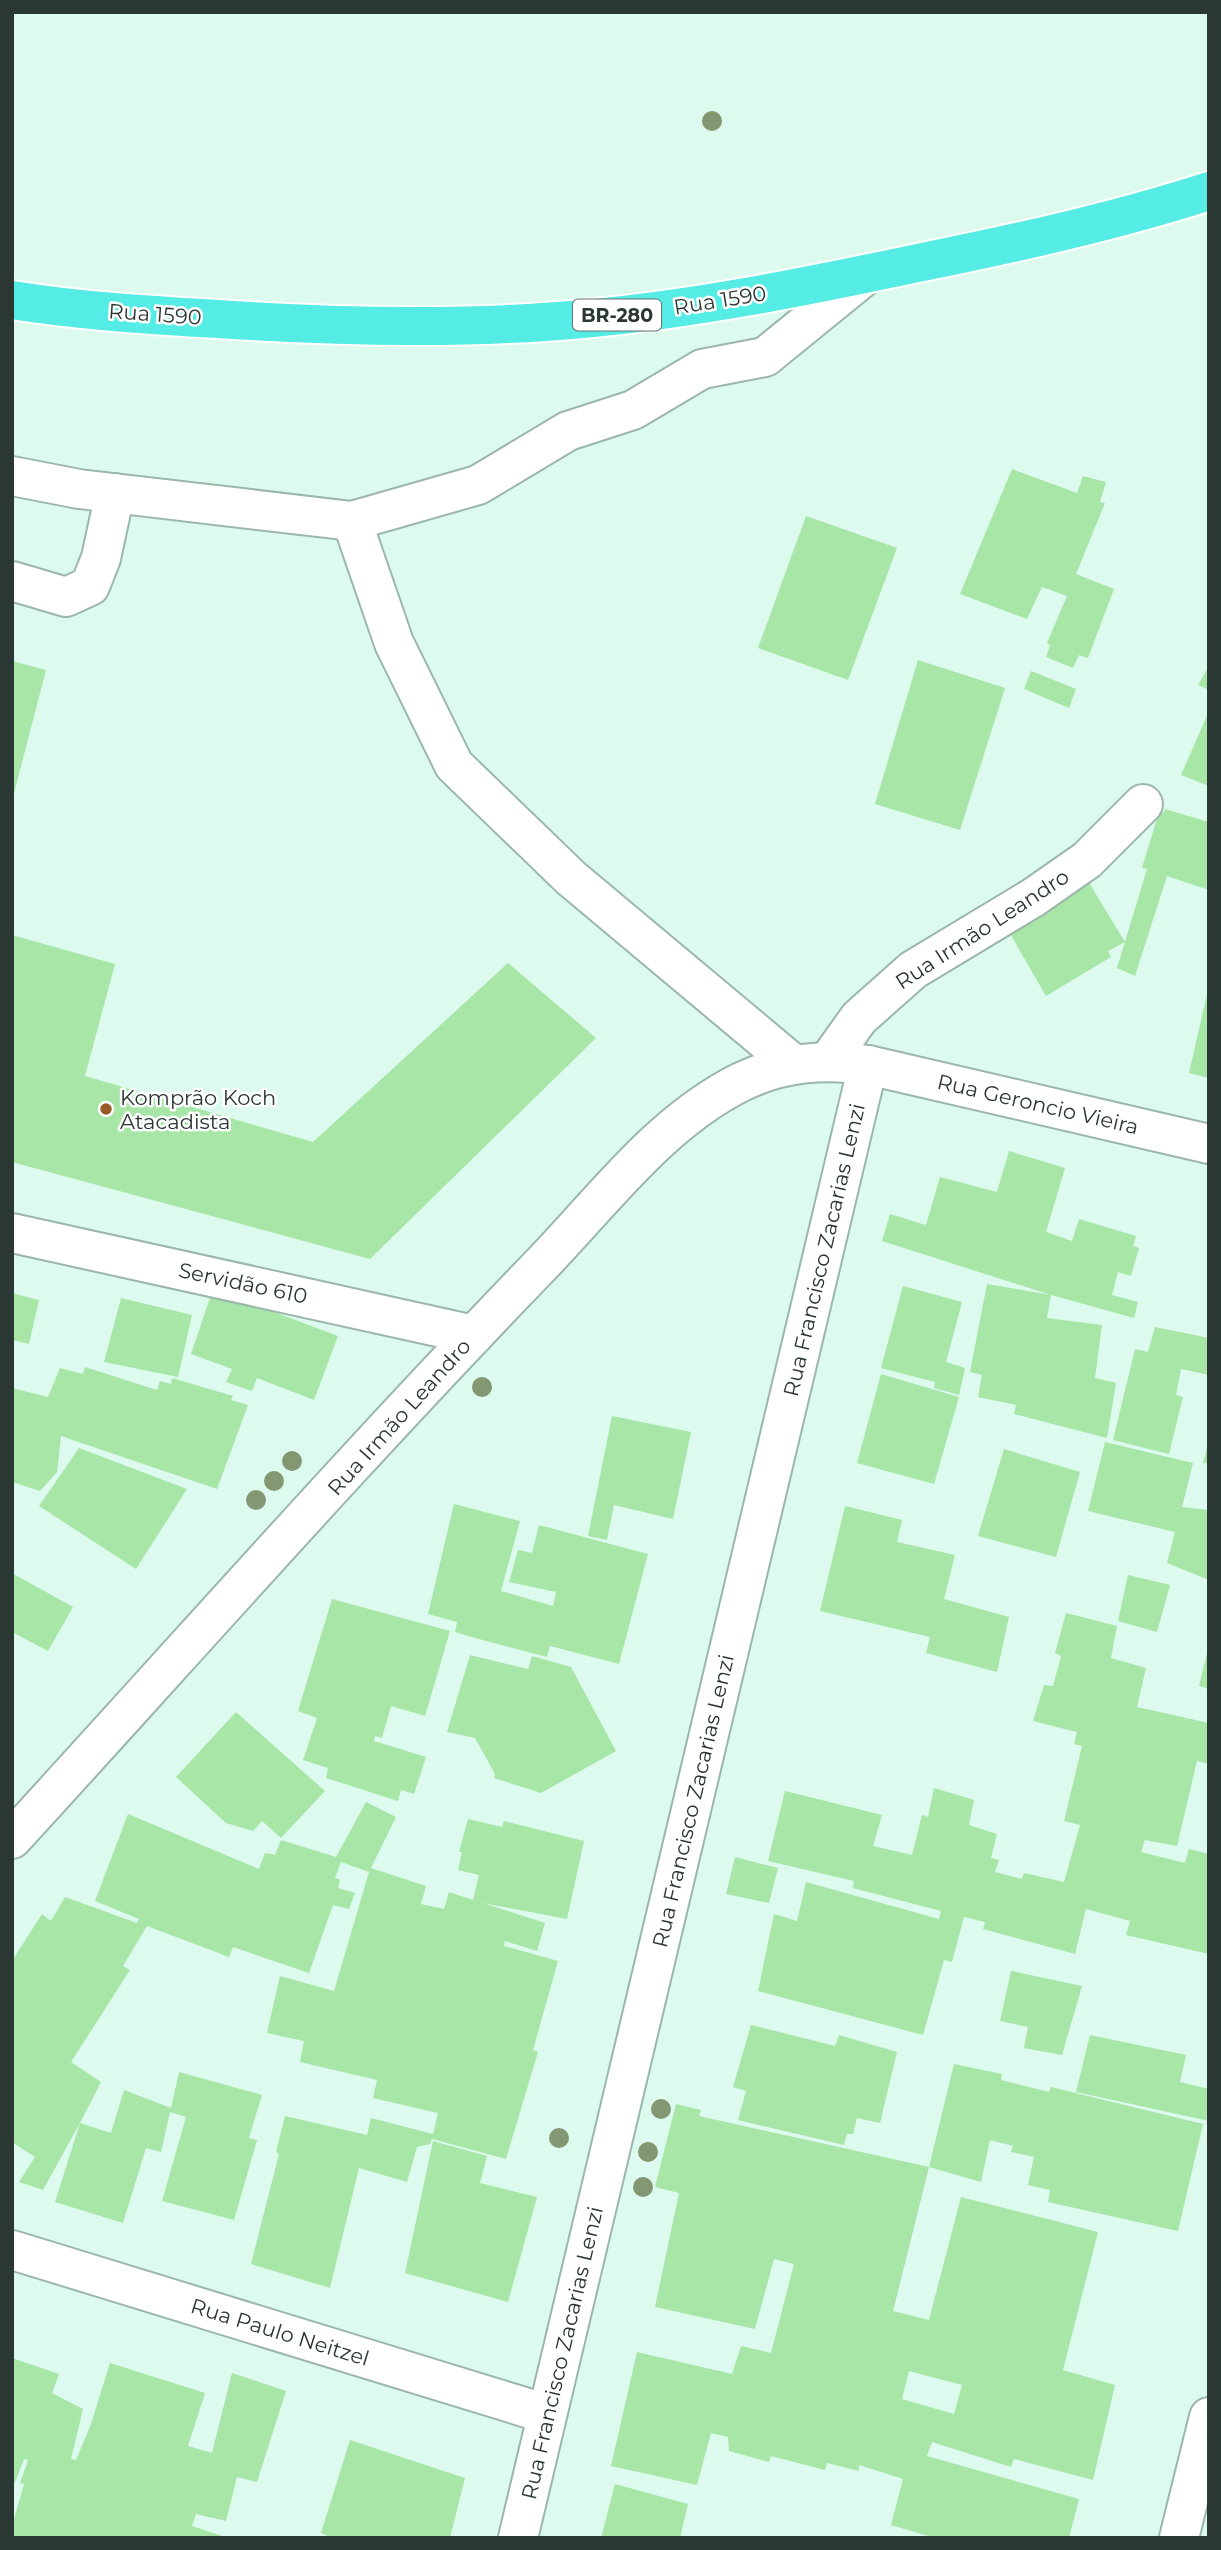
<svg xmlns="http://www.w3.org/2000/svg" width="1221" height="2550" font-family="Montserrat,sans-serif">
<rect width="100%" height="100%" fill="#dcfaed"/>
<g fill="#a7e6a7" fill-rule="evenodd">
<polygon points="1012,469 1077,493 1083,476 1106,482 1100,502 1105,503 1076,574 1114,589 1088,658 1079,655 1073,668 1046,657 1050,645 1047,643 1067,596 1042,587 1027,619 960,594"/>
<polygon points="806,516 897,548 848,680 758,648"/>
<polygon points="918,660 1005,688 960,830 875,804"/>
<polygon points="12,661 46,670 13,797 12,797"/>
<polygon points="1209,666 1209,690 1198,685"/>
<polygon points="1031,671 1076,689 1069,708 1024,689"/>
<polygon points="1209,711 1209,786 1181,775"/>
<polygon points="1165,809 1209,822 1209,890 1167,876 1135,976 1117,968 1147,869 1142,868 1159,812 1163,813"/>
<polygon points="1088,881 1125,942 1108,951 1111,957 1046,996 1008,930"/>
<polygon points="12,935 115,964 85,1076 313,1142 508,963 596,1038 370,1259 12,1162"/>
<polygon points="1208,990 1209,990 1209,1078 1189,1073"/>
<polygon points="1009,1151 1065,1168 1046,1232 1072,1241 1079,1219 1136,1236 1133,1246 1139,1248 1131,1276 1118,1272 1112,1295 1138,1302 1134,1318 1051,1295 1047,1318 1102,1325 1095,1378 1116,1383 1107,1438 1014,1414 1016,1405 978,1397 982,1375 970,1372 987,1284 1051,1295 882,1241 890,1214 926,1225 940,1177 997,1192"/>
<polygon points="903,1286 962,1302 946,1362 965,1368 959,1395 934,1388 935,1382 881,1368"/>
<polygon points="213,1289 338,1336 314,1400 257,1378 252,1391 226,1382 232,1369 191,1354"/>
<polygon points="12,1293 39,1300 29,1344 12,1340"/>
<polygon points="121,1298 192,1315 178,1377 104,1362"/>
<polygon points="1155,1327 1209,1338 1209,1375 1181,1369 1176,1395 1183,1397 1169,1454 1113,1440 1135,1349 1148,1352"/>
<polygon points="85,1367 157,1390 160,1381 171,1384 172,1378 233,1396 231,1400 248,1405 217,1489 61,1436 57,1472 40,1491 12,1482 12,1388 48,1397 60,1368 83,1374"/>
<polygon points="881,1374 959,1397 934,1484 857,1463"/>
<polygon points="612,1416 691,1432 673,1519 614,1505 607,1540 588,1536"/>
<polygon points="1105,1442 1193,1463 1182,1507 1209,1510 1209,1580 1167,1563 1175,1532 1088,1511"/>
<polygon points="1208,1444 1209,1445 1209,1464 1203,1463"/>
<polygon points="79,1448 187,1489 136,1569 39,1506"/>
<polygon points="1004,1449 1080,1472 1056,1557 978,1536"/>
<polygon points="454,1504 520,1521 501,1591 553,1606 556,1592 509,1582 518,1550 532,1553 539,1525 648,1554 619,1664 550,1646 547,1657 475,1638 455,1632 457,1622 428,1614"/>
<polygon points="845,1506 902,1520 897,1542 955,1555 944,1599 1009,1617 997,1672 926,1653 930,1637 820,1611"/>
<polygon points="12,1573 73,1607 48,1651 12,1632"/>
<polygon points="1128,1575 1170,1585 1157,1632 1118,1621"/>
<polygon points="332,1599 450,1631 425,1716 391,1706 382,1738 375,1736 374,1741 426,1757 414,1794 401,1790 398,1801 326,1778 328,1768 303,1760 317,1718 298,1711"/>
<polygon points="1066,1613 1117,1626 1111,1658 1146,1668 1137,1707 1209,1723 1209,1764 1197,1761 1177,1846 1145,1840 1141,1852 1185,1863 1189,1849 1209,1854 1209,1954 1126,1935 1130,1921 1086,1909 1075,1954 983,1929 985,1922 964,1917 952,1962 944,1960 923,2035 758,1991 774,1914 797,1921 806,1882 939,1919 941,1911 853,1888 854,1881 768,1861 785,1791 882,1815 873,1846 912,1855 922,1815 928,1817 934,1788 974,1800 969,1825 997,1834 991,1858 999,1860 995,1872 1022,1879 1024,1873 1064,1882 1080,1825 1064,1821 1082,1746 1074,1744 1077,1732 1033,1721 1044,1685 1053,1686 1061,1656 1055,1653"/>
<polygon points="1208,1649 1209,1649 1209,1689 1199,1686"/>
<polygon points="470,1655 528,1669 532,1656 571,1667 616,1751 541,1793 494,1778 495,1774 475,1738 447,1732"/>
<polygon points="236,1712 325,1791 281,1838 262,1821 253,1831 226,1823 176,1777"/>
<polygon points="366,1802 396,1817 371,1868 426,1886 421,1904 444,1909 449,1892 473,1900 479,1875 458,1870 462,1852 459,1852 468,1819 502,1827 504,1821 584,1841 567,1919 483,1903 545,1923 537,1951 505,1941 504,1946 558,1961 533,2050 538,2052 506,2159 432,2139 430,2144 417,2147 407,2182 359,2168 330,2288 251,2264 279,2154 276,2152 285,2116 367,2135 371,2118 433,2134 438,2113 373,2098 377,2080 300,2062 304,2041 267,2033 280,1976 334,1991 369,1872 341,1862 335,1878 340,1880 338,1888 355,1893 349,1909 333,1905 309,1973 233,1947 229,1957 147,1926 123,1966 130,1970 71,2062 101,2082 80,2123 43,2190 19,2182 35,2157 12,2142 12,1961 42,1914 51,1921 65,1897 137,1923 139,1919 95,1901 128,1814 259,1869 265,1853 275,1855 281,1840 336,1857"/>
<polygon points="735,1857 778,1868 769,1903 726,1894"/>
<polygon points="1011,1971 1082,1986 1062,2055 1024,2048 1028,2027 1000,2021"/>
<polygon points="751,2025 835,2046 839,2035 897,2052 880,2123 857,2118 853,2134 847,2134 844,2145 738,2120 746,2091 733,2087"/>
<polygon points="1090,2035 1186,2055 1180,2082 1209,2089 1209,2121 1076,2092"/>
<polygon points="954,2064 1002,2074 1001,2080 1049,2092 1051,2087 1203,2124 1178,2231 1048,2202 1050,2190 1028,2185 1034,2157 1011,2152 1013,2146 990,2140 981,2182 929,2167"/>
<polygon points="179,2072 262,2095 249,2138 257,2140 234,2220 162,2201 186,2117 170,2112 161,2152 146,2148 123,2223 55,2202 80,2123 111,2133 124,2090 171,2108"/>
<path d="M676,2104L701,2110L699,2116L929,2167L893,2311L929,2320L961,2197L1098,2232L1063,2370L1115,2385L1093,2480L1014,2459L1011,2467L932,2442L927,2456L1079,2499L1069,2538H935L891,2525L903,2479L859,2465V2471L827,2463L825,2470L771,2456L769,2462L729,2451L728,2437L711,2433L697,2485L611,2466L637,2352L732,2374L741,2346L771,2353L794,2264L774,2259L755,2329L655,2307L679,2193L655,2187ZM909,2371L962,2385L954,2414L902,2399Z"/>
<polygon points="433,2141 487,2156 480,2183 537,2197 508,2302 405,2273"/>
<polygon points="12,2358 59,2374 52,2393 83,2409 71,2459 76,2460 91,2424 110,2363 205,2393 188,2446 212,2453 232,2373 286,2391 257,2482 237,2477 226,2521 196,2514 192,2526 228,2538 12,2538 12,2526 24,2484 20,2483 28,2460 24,2459 12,2490"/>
<polygon points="350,2440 465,2478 450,2538 332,2538 321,2533"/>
<polygon points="615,2484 688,2504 680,2538 601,2538"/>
</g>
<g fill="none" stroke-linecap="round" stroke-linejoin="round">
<defs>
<g id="minor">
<polyline points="12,476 79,489 352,521 478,485 568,431 633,410 702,369 765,357 867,274"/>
<polyline points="352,521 394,643 454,765 571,878 792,1063"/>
<polyline points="12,581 66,597 90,586 101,558 115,493"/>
<polyline points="829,1060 859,1018 913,970 1034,897 1087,860 1143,804"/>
<polyline points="12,1233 474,1335"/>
<path d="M12,1839C186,1649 357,1455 536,1270C600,1205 657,1124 741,1082C783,1062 822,1059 868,1065L1209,1144"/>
<polyline points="12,2250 547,2414"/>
<polyline points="518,2538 868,1065"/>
<polyline points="1179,2538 1209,2417"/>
</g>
<path id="highway" d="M12,300C80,311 150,315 218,319C339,327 463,330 583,319C695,309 804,287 913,264C1012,244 1113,222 1209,191"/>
</defs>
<use href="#minor" stroke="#9ab7aa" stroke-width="42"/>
<use href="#highway" stroke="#fff" stroke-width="42"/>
<use href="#minor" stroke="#fff" stroke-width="38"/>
<use href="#highway" stroke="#54ece4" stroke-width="38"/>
</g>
<g fill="#839872">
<circle cx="712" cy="121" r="10"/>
<circle cx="482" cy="1387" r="10"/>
<circle cx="292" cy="1461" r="10"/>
<circle cx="274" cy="1481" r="10"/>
<circle cx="256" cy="1500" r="10"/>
<circle cx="661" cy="2109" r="10"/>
<circle cx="559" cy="2138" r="10"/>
<circle cx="648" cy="2152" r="10"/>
<circle cx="643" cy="2187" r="10"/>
</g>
<circle fill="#9d5a29" stroke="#fff" stroke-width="2.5" cx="106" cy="1109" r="7"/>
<g text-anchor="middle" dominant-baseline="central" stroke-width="5" stroke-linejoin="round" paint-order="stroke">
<rect fill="#fff" stroke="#6b7370" stroke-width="2" x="573" y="299.5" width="88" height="31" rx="5"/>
<g font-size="19" font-weight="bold" fill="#2b3732">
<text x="617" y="315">BR-280</text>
</g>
<g font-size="21" fill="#2b3732" stroke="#fff">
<text transform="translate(720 300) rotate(-9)">Rua 1590</text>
<text transform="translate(155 314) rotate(4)">Rua 1590</text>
<text transform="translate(982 929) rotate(-33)">Rua Irmão Leandro</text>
<text transform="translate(1038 1104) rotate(13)">Rua Geroncio Vieira</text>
<text transform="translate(824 1250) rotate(-77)">Rua Francisco Zacarias Lenzi</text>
<text transform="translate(243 1283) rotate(12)">Servidão 610</text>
<text transform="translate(399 1417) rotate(-48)">Rua Irmão Leandro</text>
<text transform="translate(693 1801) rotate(-77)">Rua Francisco Zacarias Lenzi</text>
<text transform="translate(280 2332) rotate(17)">Rua Paulo Neitzel</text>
<text transform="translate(562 2353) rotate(-77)">Rua Francisco Zacarias Lenzi</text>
</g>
<g font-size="21" fill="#2b3732" stroke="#fff" text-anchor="start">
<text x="120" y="1097">Komprão Koch<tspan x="120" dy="24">Atacadista</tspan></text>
</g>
</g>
<rect width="1221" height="2550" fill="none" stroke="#2b3732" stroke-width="28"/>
</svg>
